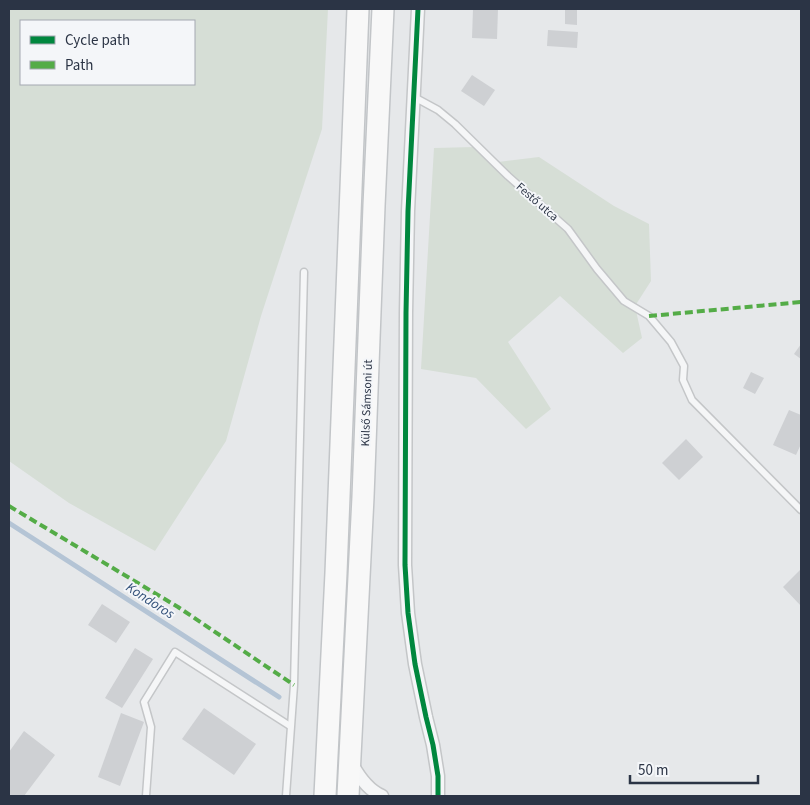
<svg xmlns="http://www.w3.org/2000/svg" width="810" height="805" font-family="'Source Sans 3',sans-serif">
<rect width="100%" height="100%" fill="#e6e8ea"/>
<g fill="#d6ded6" fill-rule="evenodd">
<path d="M9,9H328L322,129L261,316L226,441L155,551L69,503L9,461ZM21,21H194V84H21Z"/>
<polygon points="475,147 498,162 539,157 614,206 649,224 651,281 635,306 642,338 623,353 560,296 508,342 551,409 526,429 476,378 421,369 434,148"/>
</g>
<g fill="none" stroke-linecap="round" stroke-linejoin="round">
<polyline stroke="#b4c4d5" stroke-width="5" points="9,523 279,697"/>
</g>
<g fill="#ced0d3">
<polygon points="473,9 498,9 497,39 472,38"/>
<polygon points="565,9 577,9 577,25 565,24"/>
<polygon points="548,30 578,32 577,48 547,46"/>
<polygon points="472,75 495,90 484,106 461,91"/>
<polygon points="801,344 801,359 794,354"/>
<polygon points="751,372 764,378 755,394 743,388"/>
<polygon points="789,410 801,415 801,444 796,455 773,445"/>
<polygon points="686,439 703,457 679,480 662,463"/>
<polygon points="801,569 801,606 783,587"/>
<polygon points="102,604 130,622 116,643 88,625"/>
<polygon points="135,648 153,659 122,708 105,698"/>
<polygon points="204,708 256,744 234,775 182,739"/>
<polygon points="121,713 144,722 120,786 98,777"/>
<polygon points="24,731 55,755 24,796 9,796 9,752"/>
</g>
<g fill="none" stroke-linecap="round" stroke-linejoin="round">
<defs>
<g id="lane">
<polyline points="414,97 438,110 455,124 508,176 568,229 597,269 624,301 649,316 671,342 684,366 683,380 692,400 801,510"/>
<polyline points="146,796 151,727 144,702 175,652 290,726"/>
<polyline points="286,796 294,685 304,272"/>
</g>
<g id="street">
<polyline points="418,9 408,211 406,313 405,565 408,613 415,664 426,717 433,745 438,776 438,796"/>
<path d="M352,764C359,777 368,790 382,796"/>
</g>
<g id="primary">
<polyline points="325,796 336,573 358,9"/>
<polyline points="348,796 363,497 374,206 383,9"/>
</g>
</defs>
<use href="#lane" stroke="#c4c6c8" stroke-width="9"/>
<use href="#street" stroke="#c4c6c8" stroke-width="15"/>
<use href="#primary" stroke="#c2c5c8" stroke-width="24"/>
<use href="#lane" stroke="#f5f6f7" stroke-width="6"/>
<use href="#street" stroke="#f5f6f7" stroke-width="12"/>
<use href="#primary" stroke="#f8f8f8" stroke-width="21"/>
<g stroke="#54ac47" stroke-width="4" stroke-dasharray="8 4" stroke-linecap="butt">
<polyline points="649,316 801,302"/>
<polyline points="9,506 178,607 294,685"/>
</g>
<defs>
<polyline id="cycleway" points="418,9 408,211 406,313 405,565 408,613 415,664 426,717 433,745 438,776 438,796"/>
</defs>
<use href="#cycleway" stroke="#f4f6f9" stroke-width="8"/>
<use href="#cycleway" stroke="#00873e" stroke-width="5"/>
</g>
<g text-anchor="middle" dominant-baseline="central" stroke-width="4" stroke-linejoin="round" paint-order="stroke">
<g font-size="12" fill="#2b3445" stroke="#f4f6f9">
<text transform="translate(537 202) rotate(41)">Festő utca</text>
<text transform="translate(367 403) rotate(-88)">Külső Sámsoni út</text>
</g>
<g font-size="14" font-style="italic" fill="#34527a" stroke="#f4f6f9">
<text transform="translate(150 601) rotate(33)">Kondoros</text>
</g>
</g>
<rect width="810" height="805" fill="none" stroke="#2b3445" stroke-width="20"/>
<rect x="20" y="20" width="175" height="65" fill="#f4f6f9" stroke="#a4a8b1"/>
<rect x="30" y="36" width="25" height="8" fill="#00873e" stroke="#a4a8b1"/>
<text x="65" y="45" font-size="15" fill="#2b3445">Cycle path</text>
<rect x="30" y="61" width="25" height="8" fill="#54ac47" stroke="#a4a8b1"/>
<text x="65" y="70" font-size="15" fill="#2b3445">Path</text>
<path d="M630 775v8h128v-8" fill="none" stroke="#2b3445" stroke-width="2.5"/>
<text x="638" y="775" font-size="15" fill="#2b3445" stroke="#f4f6f9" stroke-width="4" paint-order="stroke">50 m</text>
</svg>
